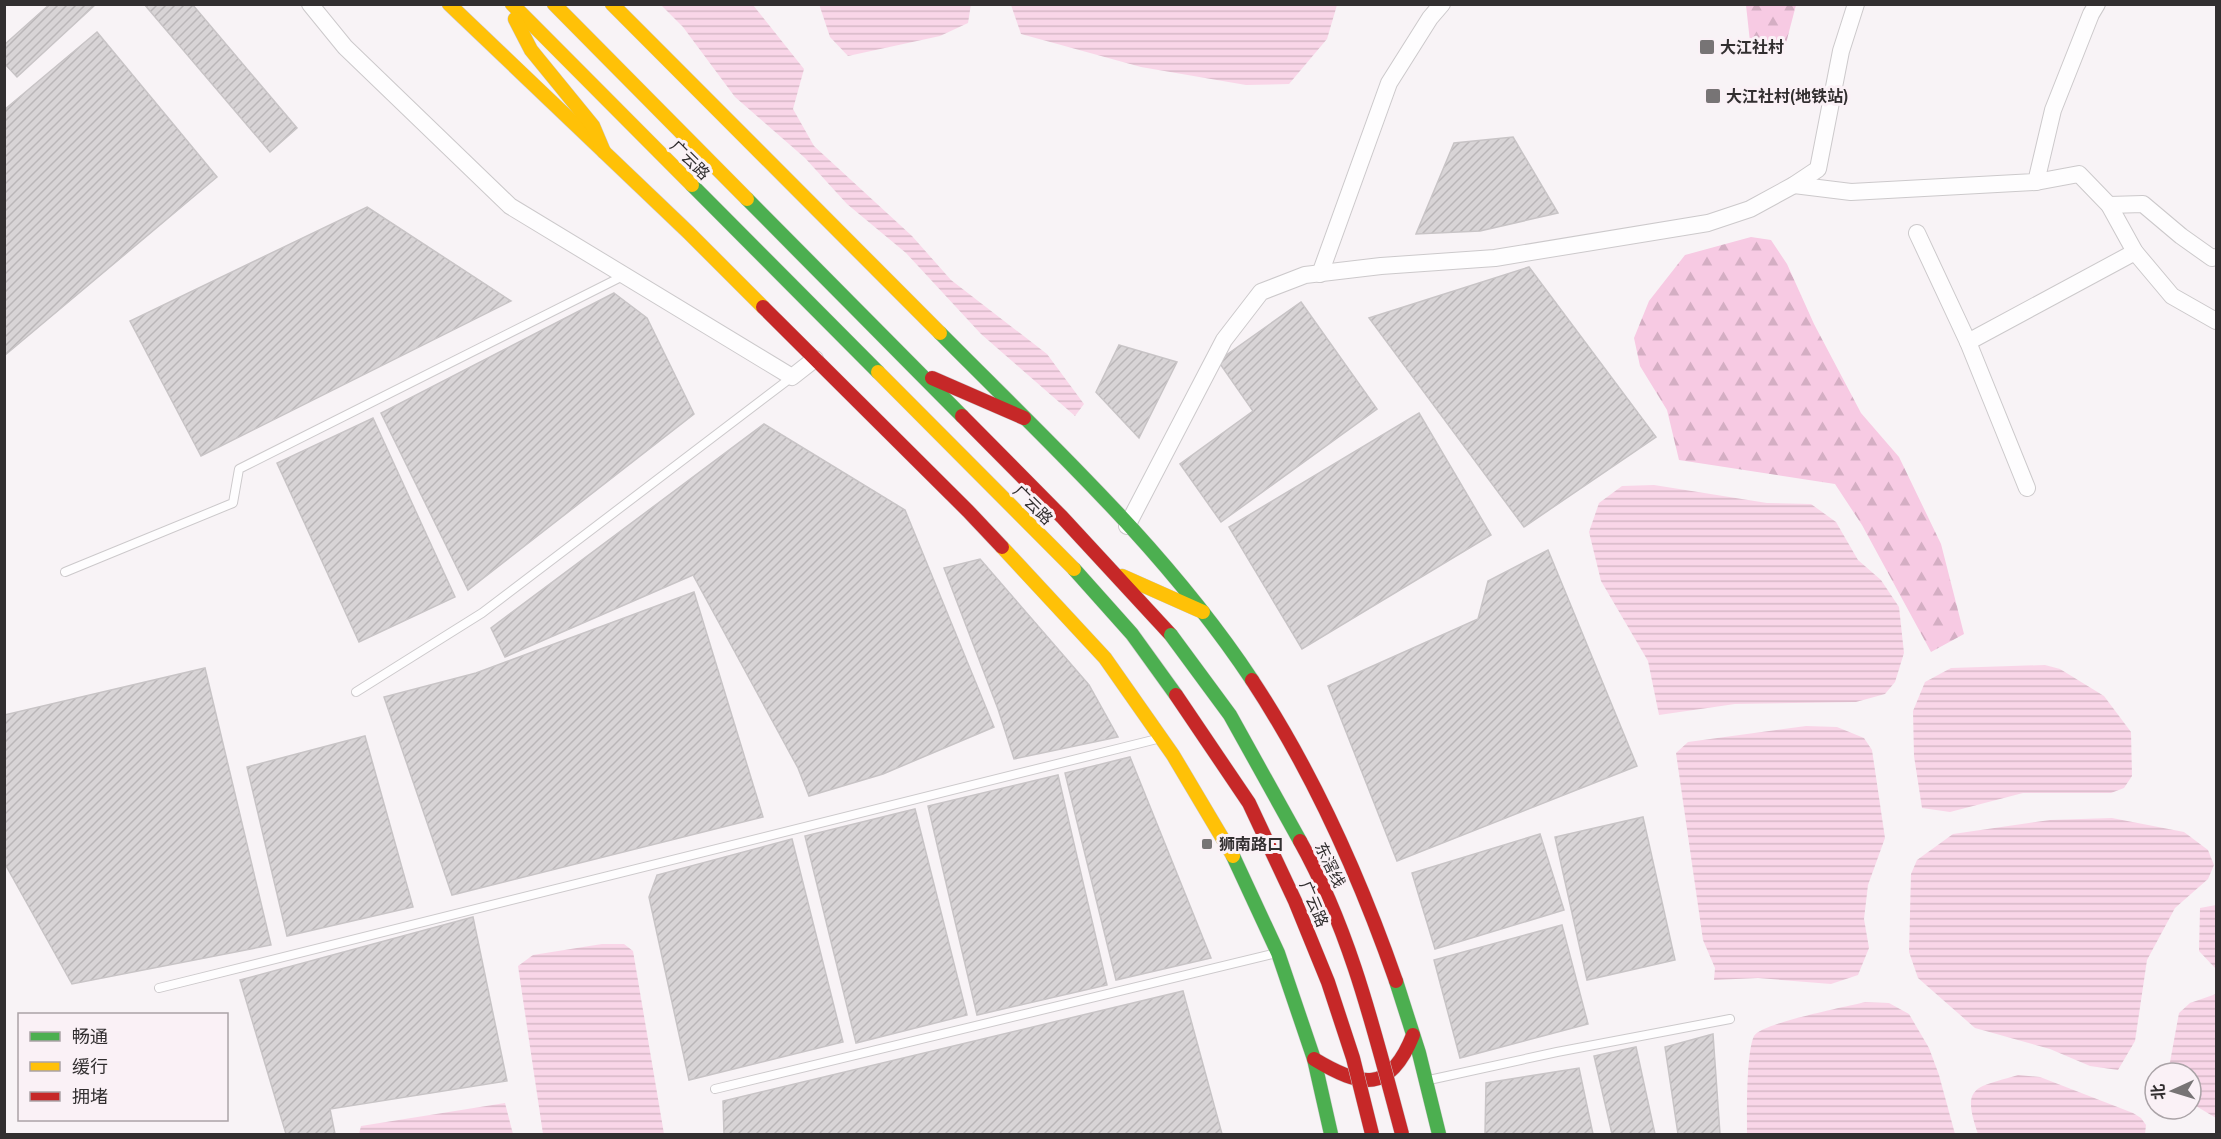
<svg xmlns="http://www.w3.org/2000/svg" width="2221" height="1139" font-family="'Public Sans','Noto Sans SC',sans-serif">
<defs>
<pattern id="forest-firs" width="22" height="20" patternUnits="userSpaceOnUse" patternTransform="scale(1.5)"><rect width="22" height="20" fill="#f7cae3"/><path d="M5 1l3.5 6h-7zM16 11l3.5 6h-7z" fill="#d4aec3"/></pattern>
<pattern id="water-rules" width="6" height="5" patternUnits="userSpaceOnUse" patternTransform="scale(1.5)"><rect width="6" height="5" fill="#f9d6e8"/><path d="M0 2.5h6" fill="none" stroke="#d6b8c7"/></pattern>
<pattern id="building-hatch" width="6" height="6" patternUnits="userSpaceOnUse" patternTransform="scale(1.5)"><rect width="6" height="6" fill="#d8d4d6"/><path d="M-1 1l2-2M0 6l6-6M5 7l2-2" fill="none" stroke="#bab6b8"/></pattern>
</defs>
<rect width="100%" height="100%" fill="#f8f3f6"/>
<g fill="url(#forest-firs)">
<polygon points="1746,5 1796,5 1785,47 1751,51"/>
<polygon points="1751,237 1771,240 1787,264 1814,324 1861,413 1899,457 1941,544 1964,634 1931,652 1862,525 1835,484 1679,460 1667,410 1640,366 1634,338 1649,301 1685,255"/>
</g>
<g fill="url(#water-rules)">
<polygon points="819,4 971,4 968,23 940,36 848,56 830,37"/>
<polygon points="661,5 753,5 804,69 793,109 814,146 912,236 951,280 1047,354 1084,404 1075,416 981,334 906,253 847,204 805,158 735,97 683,27"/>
<polygon points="1011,5 1011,4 1337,5 1327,39 1289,84 1246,85 1141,67 1021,34"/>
<polygon points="1654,485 1767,503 1811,504 1836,522 1858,560 1881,580 1899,607 1904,653 1895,682 1885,694 1856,702 1735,704 1659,715 1648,661 1601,581 1589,532 1599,503 1622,486"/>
<polygon points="2045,665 2060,669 2104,696 2131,732 2132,776 2124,788 2111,793 2023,793 1950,812 1922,808 1914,756 1913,711 1925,682 1951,668"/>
<polygon points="1806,726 1837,727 1864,738 1872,750 1885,838 1868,885 1864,919 1869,948 1858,975 1831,984 1758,978 1714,980 1715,968 1703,940 1676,753 1688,742"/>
<polygon points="2112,818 2184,832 2208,850 2214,865 2208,879 2175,908 2147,960 2135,1041 2118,1070 2090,1066 2050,1049 1975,1028 1918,978 1909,952 1911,874 1917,860 1953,834 2050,820"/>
<polygon points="2216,905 2216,969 2199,951 2200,908"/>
<polygon points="602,944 624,944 633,951 664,1134 543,1134 518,966 533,955"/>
<polygon points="2216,994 2216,1118 2191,1103 2191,1073 2168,1073 2179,1013 2190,1003"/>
<path d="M1865,1002L1889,1003L1909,1014L1929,1048L1939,1075L1955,1134H1747C1747,1113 1746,1053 1754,1036C1761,1023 1846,1007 1865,1002Z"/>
<path d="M2018,1075L2040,1077L2133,1113L2141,1118L2146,1125L2145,1134H1978C1961,1085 1975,1088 2018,1075Z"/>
<polygon points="505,1103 513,1134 359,1134 361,1126"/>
</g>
<g fill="url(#building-hatch)" stroke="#c8c4c6" stroke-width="1.5">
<polygon points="50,4 96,4 17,77 4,63 4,45"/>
<polygon points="144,4 192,4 297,128 270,152"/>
<polygon points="97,32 217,177 4,356 4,110"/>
<polygon points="1513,137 1558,213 1480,231 1416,234 1454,143"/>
<polygon points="367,207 511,301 201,456 130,321"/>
<polygon points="1529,267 1656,437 1524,527 1369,318"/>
<polygon points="614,293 647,318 694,414 468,590 381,413"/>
<polygon points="1301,302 1377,409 1221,522 1180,464 1253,411 1218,361"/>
<polygon points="1119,345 1177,362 1139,438 1096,392"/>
<polygon points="1419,413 1491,535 1302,649 1229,527"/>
<polygon points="373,418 455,597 359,642 277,463"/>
<polygon points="764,424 905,510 994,727 883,774 809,796 798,768 693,575 505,657 491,628"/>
<polygon points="1548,550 1637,766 1397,861 1328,686 1478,619 1488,581"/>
<polygon points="980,559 1089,685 1118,737 1014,759 998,709 944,568"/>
<polygon points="694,592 763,817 452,895 384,697 476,673"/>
<polygon points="205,668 271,945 72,984 4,862 4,715"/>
<polygon points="365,736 413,907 287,936 247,767"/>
<polygon points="1130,757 1211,958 1116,980 1065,773"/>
<polygon points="1058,775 1107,985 977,1015 928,806"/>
<polygon points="915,809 967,1015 856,1043 805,836"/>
<polygon points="1643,817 1675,960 1587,980 1555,837"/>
<polygon points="1540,834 1564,910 1435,949 1412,873"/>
<polygon points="792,839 843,1042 689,1080 649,897 657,875"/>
<polygon points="473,917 507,1081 330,1109 335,1134 286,1134 240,980"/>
<polygon points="1562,925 1588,1024 1460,1058 1434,960"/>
<polygon points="1183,991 1222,1134 724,1134 723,1101"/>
<polygon points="1713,1034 1720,1134 1678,1134 1665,1047"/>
<polygon points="1636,1047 1655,1134 1612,1134 1594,1056"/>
<polygon points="1579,1068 1593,1134 1485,1134 1486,1083"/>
</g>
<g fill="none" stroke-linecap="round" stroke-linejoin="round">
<defs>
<g id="lane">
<polyline points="65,572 233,503 239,469 623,276"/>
<polyline points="356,692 482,613 792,377"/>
<polyline points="159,988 1157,739"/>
<polyline points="1429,1080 1557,1052 1730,1019"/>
<polyline points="715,1089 1277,953"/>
</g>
<g id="street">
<polyline points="310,4 345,47 510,206 792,377 815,359"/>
<polyline points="2036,182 2079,174 2109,205 2135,252 2172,296 2216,321"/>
<polyline points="1794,185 1851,192 2036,182 2053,110 2091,14 2097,4"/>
<polyline points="2109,205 2143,204 2181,236 2212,258 2216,257"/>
<polyline points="1917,233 1968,342 2027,488"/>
<polyline points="1320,274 1389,83 1430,18 1442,4"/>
<polyline points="1968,342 2135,252"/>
<polyline points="1127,526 1224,340 1261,292 1305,275 1381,266 1495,258 1708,223 1750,209 1794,185 1818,169 1841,51 1856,4"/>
</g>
<g id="fast">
<polyline points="692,185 878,372"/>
<polyline points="747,199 962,416"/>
<path d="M940,333C1049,443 1166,550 1252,680"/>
<polyline points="1074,569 1132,634 1176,695"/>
<polyline points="1233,856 1278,953 1314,1059 1331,1134"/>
<polyline points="1396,981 1419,1053 1439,1134"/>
</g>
<g id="slow">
<polyline points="449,4 688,232 763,307"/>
<polyline points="512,4 692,185"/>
<polyline points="554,4 747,199"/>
<polyline points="612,4 940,333"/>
<polyline points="515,19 531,50 593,126 604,152"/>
<polyline points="878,372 1074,569"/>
<polyline points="1002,547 1105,658 1173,755 1233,856"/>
<polyline points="1122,576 1203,612"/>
</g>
<g id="jam">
<polyline points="763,307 968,511 1002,547"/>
<polyline points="932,378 1024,418"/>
<polyline points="962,416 1062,517 1171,635"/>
<path d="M1252,680C1314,774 1359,875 1396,981"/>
<path d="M1314,1059C1362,1088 1390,1093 1413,1035"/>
</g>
</defs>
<use href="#lane" stroke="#ccc9cb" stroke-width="10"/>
<use href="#street" stroke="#ccc9cb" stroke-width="18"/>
<use href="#fast" stroke="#ccc9cb" stroke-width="15"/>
<use href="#slow" stroke="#ccc9cb" stroke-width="15"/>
<use href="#jam" stroke="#ccc9cb" stroke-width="15"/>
<use href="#lane" stroke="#fefdfe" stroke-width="8"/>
<use href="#street" stroke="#fefdfe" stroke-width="16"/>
<use href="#fast" stroke="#4caf50" stroke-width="14"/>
<use href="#slow" stroke="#ffc107" stroke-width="14"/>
<use href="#jam" stroke="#c62828" stroke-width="14"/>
<defs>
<polyline id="fast-bridge" points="1171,635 1230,715 1300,841"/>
<g id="jam-bridge">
<polyline points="1176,695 1249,803 1295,901 1328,982 1353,1058 1372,1134"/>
<path d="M1300,841C1351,932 1375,1034 1402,1134"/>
</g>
</defs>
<use href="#fast-bridge" stroke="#ccc9cb" stroke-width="15" stroke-linecap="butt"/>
<use href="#jam-bridge" stroke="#ccc9cb" stroke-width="15" stroke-linecap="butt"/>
<use href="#fast-bridge" stroke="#4caf50" stroke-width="14"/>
<use href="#jam-bridge" stroke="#c62828" stroke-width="14"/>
</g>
<g fill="#777475" stroke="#faf1f6" stroke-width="2">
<rect x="1699" y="39" width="16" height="16" rx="3"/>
<rect x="1705" y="88" width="16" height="16" rx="3"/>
<rect x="1201" y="838" width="12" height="12" rx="3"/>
</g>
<g text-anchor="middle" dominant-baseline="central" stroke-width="6" stroke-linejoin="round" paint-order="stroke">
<g font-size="16" font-weight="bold" fill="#322f30" stroke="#faf1f6" text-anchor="start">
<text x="1720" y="47">大江社村</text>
<text x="1726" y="96">大江社村(地铁站)</text>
<text x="1219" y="844">狮南路口</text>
</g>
<g font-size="16" fill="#322f30" stroke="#faf1f6">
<text transform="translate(690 160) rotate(45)">广云路</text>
<text transform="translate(1033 505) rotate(45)">广云路</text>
<text transform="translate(1330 865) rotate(64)">东滘线</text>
<text transform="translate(1314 904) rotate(67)">广云路</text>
</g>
</g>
<rect width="2221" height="1139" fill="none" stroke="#322f30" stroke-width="12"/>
<rect x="18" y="1013" width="210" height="108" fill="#faf1f6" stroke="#aaa3a7" stroke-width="1.5"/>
<rect x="30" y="1032" width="30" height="9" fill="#4caf50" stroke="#aaa3a7" stroke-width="1.5"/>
<text x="72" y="1043" font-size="18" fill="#322f30">畅通</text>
<rect x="30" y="1062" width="30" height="9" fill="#ffc107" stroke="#aaa3a7" stroke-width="1.5"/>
<text x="72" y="1073" font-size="18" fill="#322f30">缓行</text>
<rect x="30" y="1092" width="30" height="9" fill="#c62828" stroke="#aaa3a7" stroke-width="1.5"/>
<text x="72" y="1103" font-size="18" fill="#322f30">拥堵</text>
<g transform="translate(2173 1091) rotate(266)"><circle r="28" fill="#faf1f6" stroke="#aaa3a7" stroke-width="1.5"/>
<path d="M0-4.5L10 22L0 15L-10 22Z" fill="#777475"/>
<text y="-9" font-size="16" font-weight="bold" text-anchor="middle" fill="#322f30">北</text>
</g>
</svg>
